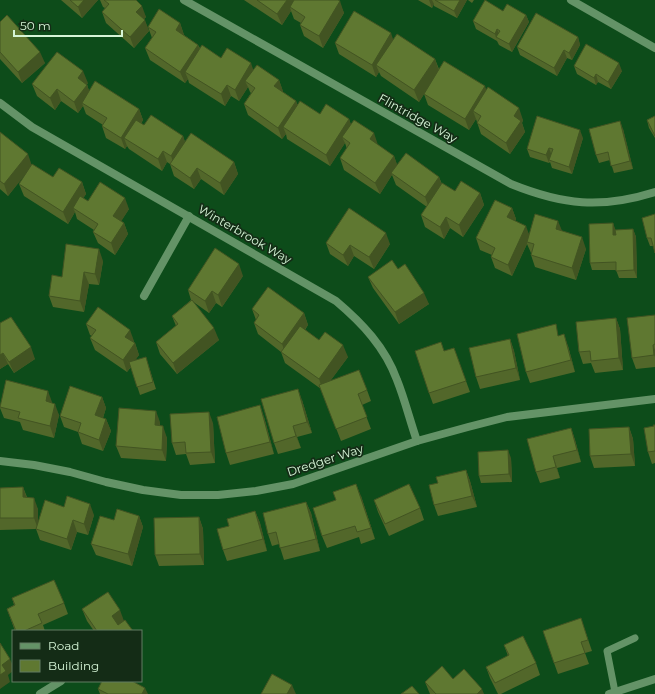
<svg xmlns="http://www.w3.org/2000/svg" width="655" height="694" font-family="Montserrat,sans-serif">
<rect width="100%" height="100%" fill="#0d4c1a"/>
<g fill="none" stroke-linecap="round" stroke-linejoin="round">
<polyline stroke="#649367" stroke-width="7" points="615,692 607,651 635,638"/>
<g stroke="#649367" stroke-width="8">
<path d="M184,0L511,184C563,205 601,209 655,192"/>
<polyline points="571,0 655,48"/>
<path d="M0,103L32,127L336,301C362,323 385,347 397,380C405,400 410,421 417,441"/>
<polyline points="144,296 189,216"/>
<polyline points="0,461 34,465 70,472 106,482 143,490 181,495 218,495 256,491 293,484 417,441 468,427 507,417 655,399"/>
<polyline points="40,694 61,681"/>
</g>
<polyline stroke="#649367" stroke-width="8" points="609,694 655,679"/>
</g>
<g fill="#52672a">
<polygon points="61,0 98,0 82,18"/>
<polygon points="100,0 136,0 146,17 144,19 149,31 134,48 106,23 102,12 105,8 103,7"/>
<polygon points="244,0 338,0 344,13 323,48 304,36 300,25 301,23 294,19 291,11 282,25"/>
<polygon points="418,0 467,0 457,18 434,6 434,4 432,8"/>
<polygon points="468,0 474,0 472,3"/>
<polygon points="503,11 526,15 529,22 512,52 499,45 497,41 476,29 473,21"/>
<polygon points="0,22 45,63 22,83 0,59"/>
<polygon points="180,23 184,35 198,45 200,48 221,58 279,80 283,92 296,101 297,104 320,114 349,119 351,125 378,145 394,156 397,165 439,177 442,184 455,191 480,193 484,205 463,237 450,228 444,239 425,227 421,215 427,207 396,185 392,175 380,194 344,170 340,158 347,149 345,143 330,166 287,139 286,134 282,139 248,115 244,104 251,93 250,92 248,87 239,101 231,96 225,106 189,83 188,79 185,83 150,60 145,48 152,38 148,27"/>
<polygon points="578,37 580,45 572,60 567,58 557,76 520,55 517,47"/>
<polygon points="393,40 435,59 439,69 486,90 523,120 522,123 525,132 510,154 481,134 476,119 469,130 428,105 424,94 419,102 381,76 379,72 376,77 339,54 335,43"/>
<polygon points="574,66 622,71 611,89 598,82 596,85 577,74"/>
<polygon points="88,83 87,84 89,91 139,109 143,120 141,124 144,125 183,136 185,142 234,162 238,174 224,195 201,179 194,189 174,176 170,164 167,162 162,171 129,149 127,146 125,149 106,138 102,126 103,125 86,114 83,106 78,113 61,101 55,110 37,96 32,84"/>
<polygon points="655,116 655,138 649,128 647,120"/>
<polygon points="623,129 633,169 614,173 610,160 599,163 596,155"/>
<polygon points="0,132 32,165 53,177 82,182 86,194 83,198 88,201 129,209 121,221 124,223 128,234 115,255 98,243 93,232 94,230 77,219 75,212 68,224 24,196 19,184 30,168 8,196 0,189"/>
<polygon points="583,138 572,174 552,168 550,162 549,163 530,157 527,149"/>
<polygon points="512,208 516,219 515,221 529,234 562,231 586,249 576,280 535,267 531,255 532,253 531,253 527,244 512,276 495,268 491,257 492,255 480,250 476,238"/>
<polygon points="655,214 653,246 650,246 647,238"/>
<polygon points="613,223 615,231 633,229 636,237 637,278 619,278 616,270 592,270 590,263"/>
<polygon points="326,243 390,244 374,269 354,256 348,266 330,254"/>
<polygon points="103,261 99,285 89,284 84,312 53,307 49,296 62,277"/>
<polygon points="398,269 429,304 399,324 373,288 368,277"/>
<polygon points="243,276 222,307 216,303 209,313 192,301 219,340 177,374 160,354 156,342 176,326 172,316 191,300 188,290"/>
<polygon points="252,309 304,313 308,325 305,330 319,340 348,357 330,381 367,390 371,401 362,405 371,429 341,441 321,389 285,363 281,352 258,334 254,323 256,320"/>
<polygon points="655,315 655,367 636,369 632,358"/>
<polygon points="616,318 620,329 623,370 595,373 591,363 583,364 579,352"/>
<polygon points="0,323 35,359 14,373 8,364 0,369"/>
<polygon points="86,324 134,341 133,343 135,343 139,355 135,360 148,364 156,389 140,395 131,367 127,372 95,350 90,338 92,336 90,335"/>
<polygon points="560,335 568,346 575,372 530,383 526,372"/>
<polygon points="510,339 514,351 520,380 480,389 476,377"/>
<polygon points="454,348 470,392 433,404 429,393 444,351"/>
<polygon points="102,397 106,408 103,418 106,419 111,431 103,451 82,444 78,432 64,427 60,416"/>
<polygon points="302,400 312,433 297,437 301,448 278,454 274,443"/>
<polygon points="52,402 52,403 59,415 54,438 23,430 20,422 4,418 0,408 0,405"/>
<polygon points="264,417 274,454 230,465 226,453"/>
<polygon points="160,422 160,426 167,438 166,461 121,458 116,446"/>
<polygon points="213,423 215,463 190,465 186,454 176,455 172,443"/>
<polygon points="655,425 655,463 652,464 648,452 654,426"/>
<polygon points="629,427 633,439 635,466 594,468 590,456"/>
<polygon points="571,428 575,440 581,462 557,468 560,478 540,483 536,472"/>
<polygon points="511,458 512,482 481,483 479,476"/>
<polygon points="466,470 470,481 477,507 438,516 434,505 438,483"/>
<polygon points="23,487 27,497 38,509 38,521 64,507 94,515 88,535 77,532 71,550 40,540 36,529 0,530 0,488"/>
<polygon points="361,496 375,539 361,544 359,537 327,548 322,536"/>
<polygon points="374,500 420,508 424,520 389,536 378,512"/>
<polygon points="306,502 311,513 320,551 284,560 279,544 272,546 268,534"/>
<polygon points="255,511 260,523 267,551 227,561 223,550 229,526"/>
<polygon points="139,516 143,527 132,566 96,555 91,544 114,520"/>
<polygon points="199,517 203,529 204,565 159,566 155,555"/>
<polygon points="12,598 64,603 68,614 43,625 45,631 15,631 7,609 14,605"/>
<polygon points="82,609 124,621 133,631 94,631 87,621"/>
<polygon points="581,619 592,651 585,653 589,664 558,674 554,663"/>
<polygon points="504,645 536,663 540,675 501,694 498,694 490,678 486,667 508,656"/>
<polygon points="453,679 484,694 430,694 425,682"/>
<polygon points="98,689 148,694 100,694"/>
</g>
<g fill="#425422">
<polygon points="84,0 98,0 82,18 78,7"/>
<polygon points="287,0 298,0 290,7 291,11 282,25 277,14"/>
<polygon points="429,0 432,0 434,4 432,8"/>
<polygon points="460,0 467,0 457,18 454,11"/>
<polygon points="340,1 344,13 323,48 319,36"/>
<polygon points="142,6 146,17 140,23 136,12"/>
<polygon points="526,15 529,22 512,52 509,44"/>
<polygon points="145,20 149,31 134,48 130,37"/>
<polygon points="180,23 184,35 180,41 176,30"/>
<polygon points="497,29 500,37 496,37 497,41 495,34"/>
<polygon points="391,33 395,45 376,65 379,72 376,77 372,65"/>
<polygon points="578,37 580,45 572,60 569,53"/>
<polygon points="198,45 202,56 185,72 188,79 185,83 180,72"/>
<polygon points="564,50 567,58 557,76 554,68"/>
<polygon points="40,52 45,63 22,83 18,72"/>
<polygon points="435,59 439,71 419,102 414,90"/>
<polygon points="251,63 255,75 245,81 248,87 239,101 235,90"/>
<polygon points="619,63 622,71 611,89 608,82"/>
<polygon points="83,71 88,83 83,89 78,78"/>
<polygon points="596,74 598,82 596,85 594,78"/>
<polygon points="279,80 283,91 279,98 274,86"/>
<polygon points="87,85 91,96 82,103 83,106 78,113 74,102"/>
<polygon points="227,85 231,96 225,106 221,94"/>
<polygon points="485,86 489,97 473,111 476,119 469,130 465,119"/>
<polygon points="57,89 61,101 55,110 50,98"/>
<polygon points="296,101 300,113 283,127 286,134 282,139 278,128"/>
<polygon points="519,108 523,120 522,123 525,132 510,154 506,143 514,116"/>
<polygon points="139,109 143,120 130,141 124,138 127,146 125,149 121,138"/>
<polygon points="349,119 353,130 342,137 345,143 330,166 326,155"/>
<polygon points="620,121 623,129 633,169 630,161"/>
<polygon points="580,130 583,138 572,174 569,167"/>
<polygon points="374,133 378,145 370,139"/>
<polygon points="183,136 187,148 175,167 171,156"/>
<polygon points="549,148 552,156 549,160 549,163 546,155"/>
<polygon points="163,151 167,162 162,171 158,159"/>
<polygon points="28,154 32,166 8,196 4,184"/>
<polygon points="394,156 398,167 391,173 392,175 380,194 375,183"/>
<polygon points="234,162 238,174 224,195 220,183"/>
<polygon points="197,168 201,179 194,189 190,178"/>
<polygon points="439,177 443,188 429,208 425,197"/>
<polygon points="82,182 86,194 76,210 73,208 75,212 68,224 63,212"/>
<polygon points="480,193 484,205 463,237 459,225"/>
<polygon points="125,198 129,209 117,228 113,216"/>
<polygon points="512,208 516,219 512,228 507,217"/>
<polygon points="446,217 450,228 444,239 440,227"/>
<polygon points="558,221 563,233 556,229"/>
<polygon points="124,223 128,234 115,255 111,243"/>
<polygon points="613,223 616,231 616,243 613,235"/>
<polygon points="526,226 530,237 527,242 527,244 512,276 508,265"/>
<polygon points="633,229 636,237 637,278 634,270"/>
<polygon points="386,233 390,244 374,269 369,257"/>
<polygon points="582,237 586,249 576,280 572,268"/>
<polygon points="350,245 354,256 348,266 343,255"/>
<polygon points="99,249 103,261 99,285 95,274"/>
<polygon points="239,264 243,276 222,307 218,295"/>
<polygon points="84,272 89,284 84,312 80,301"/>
<polygon points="212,291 216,303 209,313 205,301"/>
<polygon points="424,293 429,304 399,324 395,312"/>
<polygon points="304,313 308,325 286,355 282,344"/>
<polygon points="616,318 620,329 623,370 619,358"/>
<polygon points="214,328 219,340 177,374 173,363"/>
<polygon points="130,330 134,341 129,348 125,337"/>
<polygon points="564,334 568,346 575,372 571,360"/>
<polygon points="510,339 514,351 520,380 516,368"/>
<polygon points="135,343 139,355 127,372 123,360"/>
<polygon points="343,345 348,357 323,391 319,379"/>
<polygon points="653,345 655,350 655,357 654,355"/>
<polygon points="31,347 35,359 14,373 9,362"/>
<polygon points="3,353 8,364 0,369 0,355"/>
<polygon points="298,389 302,400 312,433 307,422"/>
<polygon points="48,391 52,402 50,413 46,401"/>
<polygon points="102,397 106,408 100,427 95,415"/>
<polygon points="55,404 59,415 54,438 50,426"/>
<polygon points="260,405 264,417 274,454 270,442"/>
<polygon points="156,411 160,422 159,437 155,425"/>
<polygon points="209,412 213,423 215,463 211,452"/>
<polygon points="106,419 111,431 103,451 99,440"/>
<polygon points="163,426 167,438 166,461 162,450"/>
<polygon points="293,426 301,448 296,436"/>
<polygon points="629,427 633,439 635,466 631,454"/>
<polygon points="571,428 575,440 581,462 577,450"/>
<polygon points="508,450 511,458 512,482 509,474"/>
<polygon points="553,456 557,468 560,478 556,467"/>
<polygon points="466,470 470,481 477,507 472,496"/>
<polygon points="356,484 361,496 375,539 371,528"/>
<polygon points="23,487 27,499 23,497"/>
<polygon points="34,498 38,509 38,529 34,518"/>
<polygon points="306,502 311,513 320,551 316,539"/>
<polygon points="90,504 94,515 88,535 84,524"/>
<polygon points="255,511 260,523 267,551 263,539"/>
<polygon points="139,516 143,527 132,566 128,554"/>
<polygon points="199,517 203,529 204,565 200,554"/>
<polygon points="73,520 77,532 71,550 67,539"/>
<polygon points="120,610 124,621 116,627 112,616"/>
<polygon points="10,659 13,666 13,671 8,675 10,682 0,689 0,675 2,665"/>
<polygon points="292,685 296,694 287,694"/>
<polygon points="145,688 148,694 142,694"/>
<polygon points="482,689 484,694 477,694"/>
</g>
<g fill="#5f7831" stroke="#425422">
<polygon points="70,0 84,0 78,7"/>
<polygon points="104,0 136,0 142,6 136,12 145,20 130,37 102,12 109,4"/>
<polygon points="257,0 287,0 277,14"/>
<polygon points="294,0 338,0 340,1 319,36 300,25 305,17 290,7"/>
<polygon points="435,0 460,0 454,11"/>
<polygon points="485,0 503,11 507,4 526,15 509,44 496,37 500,31 497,29 495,34 473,21"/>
<polygon points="159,9 180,23 176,30 198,45 180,72 145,48 156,32 148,27"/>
<polygon points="354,11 391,33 372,65 335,43"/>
<polygon points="536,13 578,37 569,53 564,50 554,68 517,47"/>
<polygon points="7,15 40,52 18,72 0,52 0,22"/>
<polygon points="397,34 435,59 414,90 376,65"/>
<polygon points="586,44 619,63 608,82 596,74 594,78 574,66"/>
<polygon points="202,45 221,58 227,48 251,63 235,90 227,85 221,94 185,72"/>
<polygon points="57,52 83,71 78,78 87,85 74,102 57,89 50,98 32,84"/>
<polygon points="444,61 485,86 465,119 424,94"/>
<polygon points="257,65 279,80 274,86 296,101 278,128 244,104 255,88 245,81"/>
<polygon points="95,81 139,109 121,138 102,126 107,118 82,103"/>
<polygon points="488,87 519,108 514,116 521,121 506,143 477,123 481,116 473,111"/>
<polygon points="300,101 320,114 326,104 349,119 326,155 283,127"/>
<polygon points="151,115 183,136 171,156 163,151 158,159 124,138 136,120 144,125"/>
<polygon points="537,116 580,130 569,167 549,160 553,149 549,148 546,155 527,149"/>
<polygon points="655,116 655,136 647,120"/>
<polygon points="354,120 374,133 370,139 394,156 375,183 340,158 350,143 342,137"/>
<polygon points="620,121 630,161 611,166 608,152 596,155 589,129"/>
<polygon points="0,132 28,154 4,184 0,181"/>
<polygon points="191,133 234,162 220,183 197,168 190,178 170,164"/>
<polygon points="406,153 439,177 425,197 391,173"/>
<polygon points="32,164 53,177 59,168 82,182 63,212 19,184"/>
<polygon points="461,181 480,193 459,225 446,217 440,227 421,215 442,183 455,191"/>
<polygon points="100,182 125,198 113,216 124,223 111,243 93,232 98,224 73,208 80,196 88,201"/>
<polygon points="495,200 512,208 507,217 526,226 508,265 491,257 495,248 476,238"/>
<polygon points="349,208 386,233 369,257 350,245 343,255 326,243"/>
<polygon points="535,214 558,221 556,229 582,237 572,268 531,255 534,244 527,242"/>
<polygon points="655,214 655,253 651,238 647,238 642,218"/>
<polygon points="613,223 613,235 616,235 615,230 633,229 634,270 616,271 616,262 590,263 589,224"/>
<polygon points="66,244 99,249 95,274 84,272 80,301 49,296 52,275 62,277"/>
<polygon points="215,248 239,264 218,295 212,291 205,301 188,290"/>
<polygon points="392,260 398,269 405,264 424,293 395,312 368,277"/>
<polygon points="268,287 304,313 282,344 254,323 259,315 252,309"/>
<polygon points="192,300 214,328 173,363 156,342 178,324 172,316"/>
<polygon points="98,307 130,330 125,337 135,343 123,360 90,338 96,330 86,324"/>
<polygon points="655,315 655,344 653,345 654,355 632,358 627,318"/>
<polygon points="11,317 31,347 9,362 3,353 0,355 0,323"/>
<polygon points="616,318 619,358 591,361 590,351 579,352 576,322"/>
<polygon points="556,324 558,336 564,334 571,360 526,372 517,334"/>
<polygon points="300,326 319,340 325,332 343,345 319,379 281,352"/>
<polygon points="510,339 516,368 476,377 469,348"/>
<polygon points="441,342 444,351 454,348 466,381 429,393 415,351"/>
<polygon points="146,357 153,382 137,387 129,362"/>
<polygon points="359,370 367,390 358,394 367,417 336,429 319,385"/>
<polygon points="6,380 48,391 46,401 55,404 50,426 18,418 20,412 0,407"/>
<polygon points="70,386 102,397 95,415 106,419 99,440 78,432 81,423 60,416"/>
<polygon points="298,389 307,422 293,426 296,436 274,443 261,399"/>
<polygon points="260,405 270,442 226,453 217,417"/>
<polygon points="119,408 156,411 155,425 163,426 162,450 116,446"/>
<polygon points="209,412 211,452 186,453 185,442 172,443 170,414"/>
<polygon points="653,425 655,425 655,451 648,452 644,428 654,426"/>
<polygon points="629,427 631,454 590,456 589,429"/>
<polygon points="571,428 577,450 553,456 556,467 536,472 527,439"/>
<polygon points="508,450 509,474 479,476 478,452"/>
<polygon points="466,470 472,496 434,505 429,485 438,483 436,477"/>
<polygon points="356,484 371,528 357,532 355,526 322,536 313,508 336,500 333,492"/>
<polygon points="409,484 420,508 385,524 374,500"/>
<polygon points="23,487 23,497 34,498 34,518 0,518 0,488"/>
<polygon points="67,496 90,504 84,524 73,520 67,539 36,529 45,500 64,507"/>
<polygon points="306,502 316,539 280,548 276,532 268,534 263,513"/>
<polygon points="117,509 139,516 128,554 91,544 100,516 114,520"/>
<polygon points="255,511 263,539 223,550 217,529 229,526 227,519"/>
<polygon points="199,517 200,554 155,555 154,518"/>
<polygon points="54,580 64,603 38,614 42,623 24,631 16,631 7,609 15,605 12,598"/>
<polygon points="108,592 120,610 112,616 118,625 125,620 133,631 97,631 82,609"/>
<polygon points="581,618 588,640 581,642 585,653 554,663 543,631"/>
<polygon points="523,636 536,663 495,683 486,667 509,655 504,645"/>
<polygon points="0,643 10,659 2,665 6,671 0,675"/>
<polygon points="442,666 453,679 464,669 482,689 477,694 436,694 425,682"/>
<polygon points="272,674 292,685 287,694 261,694"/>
<polygon points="102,681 132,681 145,688 142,694 108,694 98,689"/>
<polygon points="412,686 419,694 401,694"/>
</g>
<g text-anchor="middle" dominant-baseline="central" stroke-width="3.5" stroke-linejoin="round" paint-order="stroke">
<g font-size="12" fill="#d6f5d7" stroke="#142c16">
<text transform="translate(418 118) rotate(29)">Flintridge Way</text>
<text transform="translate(245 234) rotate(30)">Winterbrook Way</text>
<text transform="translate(325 460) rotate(-18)">Dredger Way</text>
</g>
</g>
<rect x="12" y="630" width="130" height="52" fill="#142c16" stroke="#627c63"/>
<rect x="20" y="643" width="20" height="6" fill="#649367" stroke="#627c63"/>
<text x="48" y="650" font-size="12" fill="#d6f5d7">Road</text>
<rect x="20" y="660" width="20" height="12" fill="#5f7831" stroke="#627c63"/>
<text x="48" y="670" font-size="12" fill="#d6f5d7">Building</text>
<path d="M14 30v6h108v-6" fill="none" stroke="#d6f5d7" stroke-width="2"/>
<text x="20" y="30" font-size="12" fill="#d6f5d7" stroke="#142c16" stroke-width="3" paint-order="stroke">50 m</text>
</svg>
